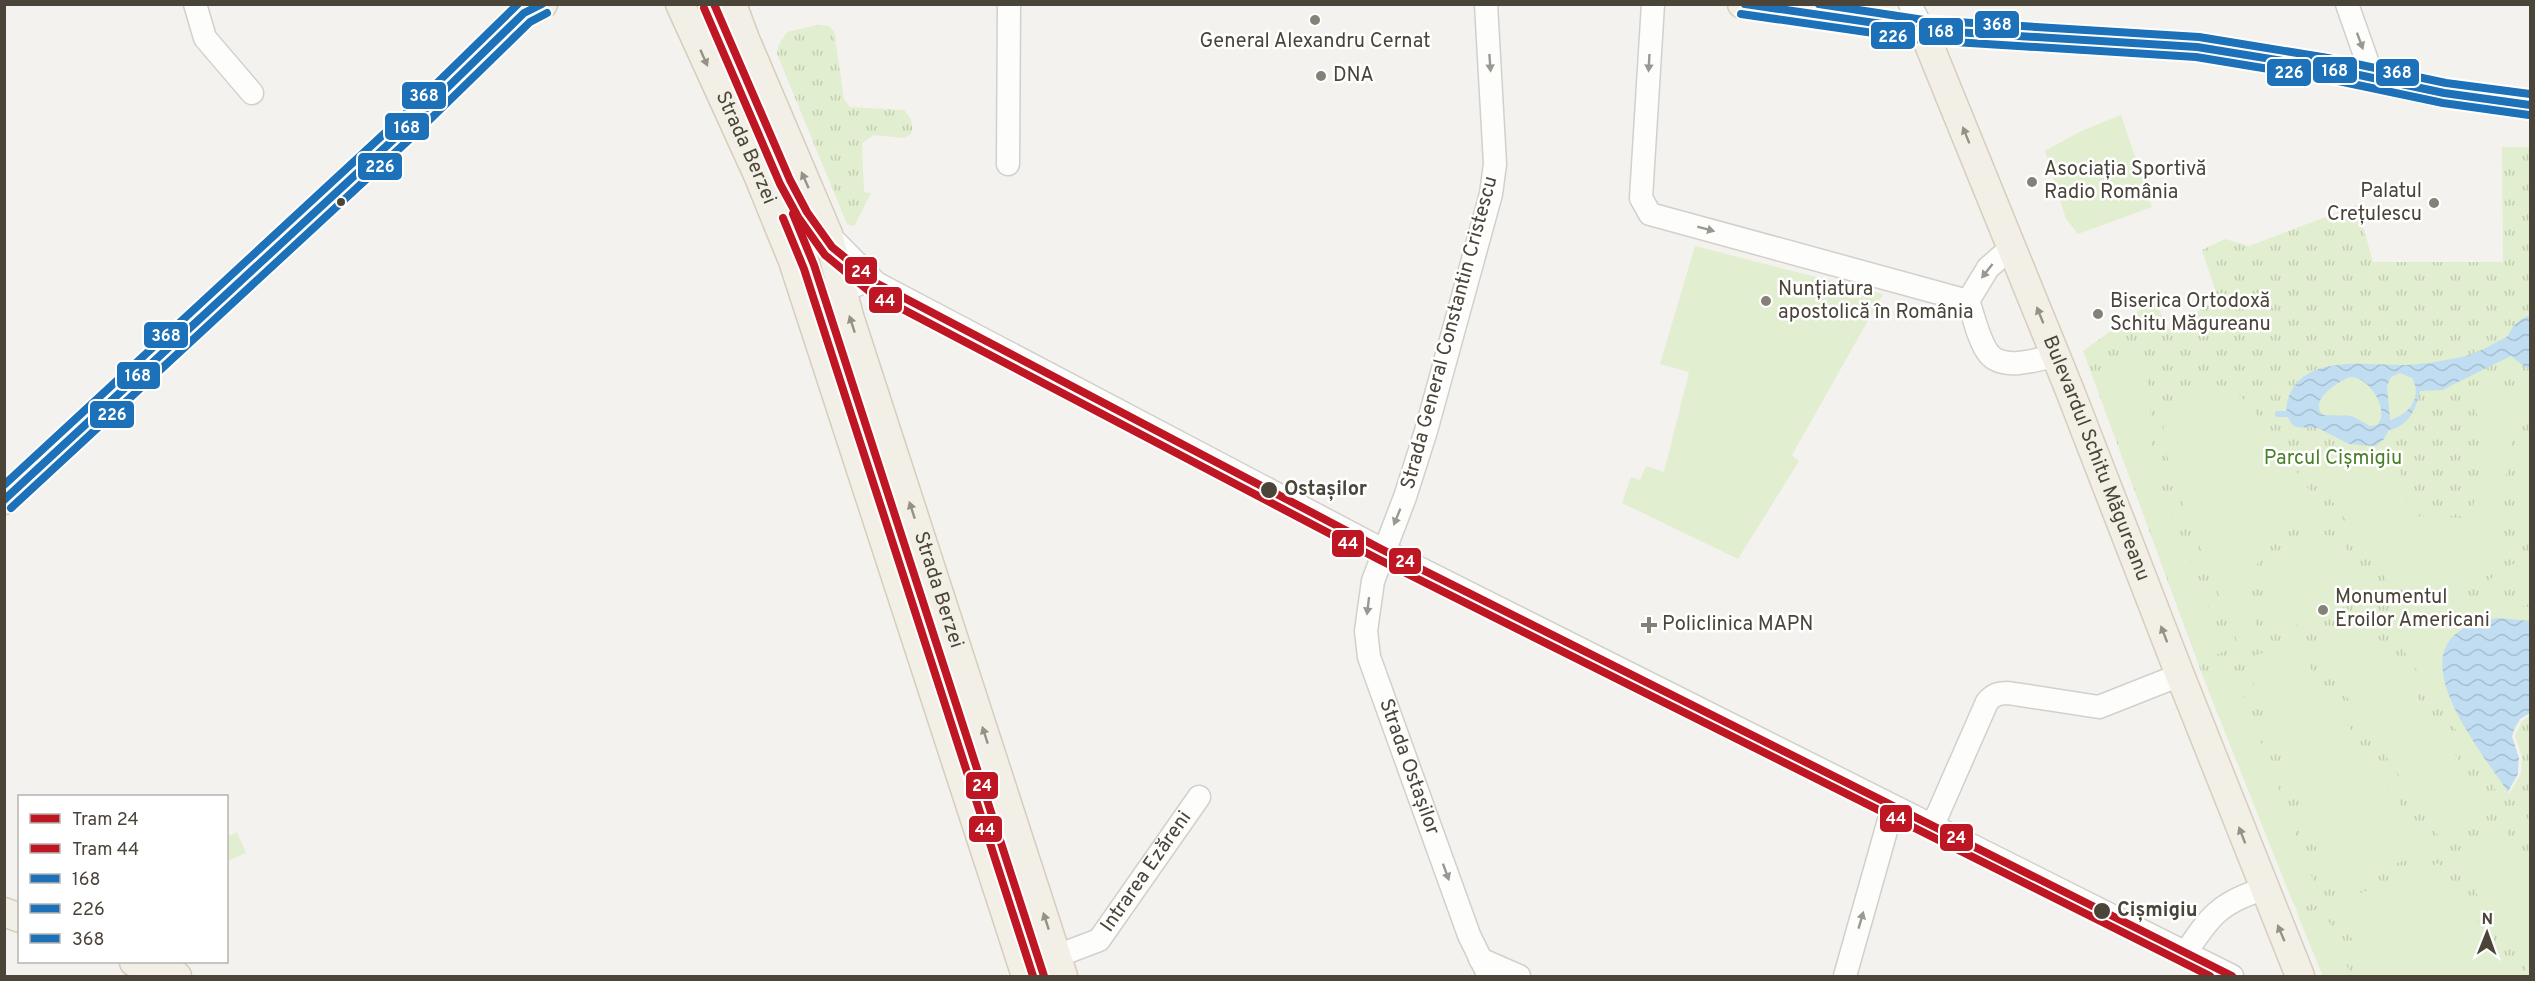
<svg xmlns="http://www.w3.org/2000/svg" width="2535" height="981" font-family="Overpass,sans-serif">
<defs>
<pattern id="grass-tufts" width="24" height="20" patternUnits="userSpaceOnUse" patternTransform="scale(1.5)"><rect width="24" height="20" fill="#e1eecf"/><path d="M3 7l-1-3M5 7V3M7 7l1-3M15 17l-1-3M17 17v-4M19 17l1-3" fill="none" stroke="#c3cdb2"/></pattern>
<pattern id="water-waves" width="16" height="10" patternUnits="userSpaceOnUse" patternTransform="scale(1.5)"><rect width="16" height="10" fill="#c0ddf1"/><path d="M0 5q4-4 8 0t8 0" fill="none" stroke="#a6bfcf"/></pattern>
</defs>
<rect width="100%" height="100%" fill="#f4f2ee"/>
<g fill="url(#grass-tufts)">
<path d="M818,25L829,26L834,31L844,99L850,107L904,110C911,117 914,125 911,134L904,138L874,135L862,143L864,192L871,193L855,225L851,226L847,224L777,54L778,46L787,32Z"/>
<polygon points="2502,147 2530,147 2530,976 2323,976 2202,674 2083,351 2154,300 2169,329 2218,299 2202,250 2225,239 2249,246 2357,205 2373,262 2503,262"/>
</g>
<g fill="#e1eecf">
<polygon points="2121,115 2152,207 2078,234 2066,219 2045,151 2081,131"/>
<polygon points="1695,246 1883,294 1792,455 1799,461 1738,559 1622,503 1631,477 1640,480 1646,466 1664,472 1689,372 1660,364"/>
<polygon points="2134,358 2150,388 2150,438 2158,481 2226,651 2198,661 2096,383"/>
<path d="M2400,373L2412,377C2423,398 2409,415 2390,420L2387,386L2391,377Z"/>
<path d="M2357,377C2372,385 2382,403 2382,420L2377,425L2370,426L2352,416L2323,415C2308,400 2342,377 2357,377Z"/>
<path d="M2200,378L2237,392L2258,416L2334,526C2284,519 2248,550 2252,602C2253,614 2255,627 2257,639L2239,646L2172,477L2163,437L2165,404C2185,403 2196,399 2200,378Z"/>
<polygon points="2485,392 2530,392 2530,407 2518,425 2509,450 2498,556 2458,585 2400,588 2388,582 2306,463 2385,464 2398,458 2409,516 2471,518 2480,469 2490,447 2469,394"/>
<polygon points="2530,433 2530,538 2522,539 2515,529 2523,451"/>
<path d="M2320,534L2333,536L2344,545L2379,594L2267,636C2260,588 2259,539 2320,534Z"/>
<polygon points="2530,556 2530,592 2480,586 2509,566"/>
<path d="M2441,601L2530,607V621L2498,618L2473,623L2464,726L2508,792L2500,797L2402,648C2384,610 2409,603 2441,601Z"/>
<path d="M2355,623L2366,626L2376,634L2493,812L2444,844L2326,665C2319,643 2332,624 2355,623Z"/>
<polygon points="2287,645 2293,647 2302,655 2430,850 2332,889 2244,659"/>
<polygon points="2231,663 2318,893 2293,903 2202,674"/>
<polygon points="2518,809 2530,821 2530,843 2512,814"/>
<polygon points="2501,824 2530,869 2530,975 2452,856"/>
<polygon points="237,832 246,853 227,861 227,837"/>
<polygon points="2439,863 2514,976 2367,976 2337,902"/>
<polygon points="2323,907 2351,976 2323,976 2298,916"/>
</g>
<g fill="url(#water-waves)" fill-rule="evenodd">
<path d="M2530,315V371L2511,356L2442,390L2420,391C2416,409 2409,426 2389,430L2384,439L2376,446L2349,444L2318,428L2296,427C2288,422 2285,412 2287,403C2299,351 2370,366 2407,365C2426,364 2448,360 2466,356C2480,352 2495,343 2508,336C2513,325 2518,320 2530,315ZM2400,373L2412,378C2423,397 2409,415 2390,420L2387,386L2391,377ZM2350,377C2369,376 2391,411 2377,425L2370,426L2352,416L2323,415C2308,401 2337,382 2350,377Z"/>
<path d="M2498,618L2530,621V713L2515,726L2512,736L2519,758L2518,774L2508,792C2475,742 2384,634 2498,618Z"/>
</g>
<polygon fill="#f4f2ee" points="2530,713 2530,716 2522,721 2515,736 2522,757 2521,774 2509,794 2508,792 2518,774 2519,758 2512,736 2520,719"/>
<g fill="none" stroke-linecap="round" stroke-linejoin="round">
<polyline stroke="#c0ddf1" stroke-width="6" points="2278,414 2287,414"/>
<defs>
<g id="minor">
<polyline points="195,4 205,38 252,93"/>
<path id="s1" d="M1486,4L1495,164L1491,194L1426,431L1405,497L1373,581L1366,631L1369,657L1469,935L1489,976"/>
<polyline points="1653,4 1641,198 1650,214 1968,301"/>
<polyline points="1910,4 1923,30"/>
<polyline points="2347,4 2373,78"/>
<polyline points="1008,164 1009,4"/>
<polyline points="828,234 876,283 1383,550 2232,976"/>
<path d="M1968,301C1974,316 1978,340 1989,354C2003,371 2038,360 2056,355"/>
<polyline points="1968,301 1988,268 2012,247"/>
<path d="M808,309C824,291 833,287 857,285"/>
<path d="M1933,825L1987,702C1993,695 1998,693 2008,693L2099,707L2180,675"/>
<path d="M2185,954C2209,917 2220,902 2264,889"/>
<path id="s2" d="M1057,956L1099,940L1199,797"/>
<polyline points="1480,959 1519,976"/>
<polyline points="1845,976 1893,806"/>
</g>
<g id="major">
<path id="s3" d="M680,4L758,175L793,261L1026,976"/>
<path id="s4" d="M732,4L745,39L828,234L849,316L1063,976"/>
<polyline points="1742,4 1923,30 2197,47 2326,68 2444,93 2530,105"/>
<path id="s5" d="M1923,30L2070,391L2180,675L2300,976"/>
<polyline points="4,500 406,128 524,13 543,4"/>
<polyline points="4,912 20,918"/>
<polyline points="134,962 177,976"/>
</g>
</defs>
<use href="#minor" stroke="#d2d0cb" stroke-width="25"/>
<use href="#major" stroke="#d6cebb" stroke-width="31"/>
<use href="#minor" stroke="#fdfdfc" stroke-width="22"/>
<use href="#major" stroke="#f2efe6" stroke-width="28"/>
<defs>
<g id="bus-1">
<polyline points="1745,4 1923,30 2197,47 2326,68 2444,93 2530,105"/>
<polyline points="4,500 406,128 524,13 542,4"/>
</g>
<g id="bus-2">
<polyline points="1741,14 1922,40 2196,57 2324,78 2443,103 2529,115"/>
<polyline points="11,508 413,136 530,22 547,13"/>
</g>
<g id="bus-3">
<polyline points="1819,4 1924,20 2199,37 2328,58 2446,83 2530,94"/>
<polyline points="4,485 399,120 518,4"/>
</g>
</defs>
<use href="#bus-1" stroke="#fff" stroke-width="12"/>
<use href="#bus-2" stroke="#fff" stroke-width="12"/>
<use href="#bus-3" stroke="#fff" stroke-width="12"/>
<use href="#bus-1" stroke="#1d71b8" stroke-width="8"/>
<use href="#bus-2" stroke="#1d71b8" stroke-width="8"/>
<use href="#bus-3" stroke="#1d71b8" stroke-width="8"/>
<defs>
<g id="tram-1">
<polyline points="714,4 790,180 807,212 832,247 876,283 1383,550 2232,976"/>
<polyline points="793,214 814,265 1044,976"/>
</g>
<g id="tram-2">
<polyline points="704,8 780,184 798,217 825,255 870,292 1378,559 2210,976"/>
<polyline points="783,218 804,269 1033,976"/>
</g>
</defs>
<use href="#tram-1" stroke="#fff" stroke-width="12"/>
<use href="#tram-2" stroke="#fff" stroke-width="12"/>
<use href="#tram-1" stroke="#be1622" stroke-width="8"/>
<use href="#tram-2" stroke="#be1622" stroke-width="8"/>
</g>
<defs><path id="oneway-solid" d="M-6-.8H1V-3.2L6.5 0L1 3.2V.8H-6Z" transform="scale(1.5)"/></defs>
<g fill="#9b9791">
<use href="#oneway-solid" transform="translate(2360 41) rotate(70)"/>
<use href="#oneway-solid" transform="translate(1490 63) rotate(86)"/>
<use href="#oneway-solid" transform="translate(1649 63) rotate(93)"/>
<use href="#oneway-solid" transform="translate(1706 229) rotate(15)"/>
<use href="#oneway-solid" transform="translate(1987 271) rotate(128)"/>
<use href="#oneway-solid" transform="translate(1397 517) rotate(112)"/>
<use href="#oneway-solid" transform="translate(1368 606) rotate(97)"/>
<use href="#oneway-solid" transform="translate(1446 872) rotate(70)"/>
<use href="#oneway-solid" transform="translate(1861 920) rotate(-74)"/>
</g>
<g fill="#969187">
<use href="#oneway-solid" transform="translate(704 58) rotate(66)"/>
<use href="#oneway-solid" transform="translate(1966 135) rotate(-112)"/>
<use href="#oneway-solid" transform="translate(805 180) rotate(-114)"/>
<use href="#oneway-solid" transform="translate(2040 315) rotate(-112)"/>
<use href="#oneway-solid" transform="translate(852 324) rotate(-108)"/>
<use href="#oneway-solid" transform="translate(912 510) rotate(-108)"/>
<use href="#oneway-solid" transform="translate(2164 634) rotate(-111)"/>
<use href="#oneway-solid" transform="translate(985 735) rotate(-108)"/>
<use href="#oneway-solid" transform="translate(2242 835) rotate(-111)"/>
<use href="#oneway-solid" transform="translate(1046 921) rotate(-108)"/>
<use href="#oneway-solid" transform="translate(2281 933) rotate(-113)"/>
</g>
<g fill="#868178" stroke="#fff" stroke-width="2">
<circle cx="1315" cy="20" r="6"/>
<circle cx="1321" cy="76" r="6"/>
<circle cx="2032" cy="182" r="6"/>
<circle cx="2434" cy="203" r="6"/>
<circle cx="1766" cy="301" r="6"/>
<circle cx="2098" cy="314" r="6"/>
<circle cx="2323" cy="610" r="6"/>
<path d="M1646 616h6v6h6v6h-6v6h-6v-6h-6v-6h6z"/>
</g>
<g fill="#4b4439" stroke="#fff" stroke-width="2">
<circle cx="341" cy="202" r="5"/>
<circle cx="1269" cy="490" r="9"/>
<circle cx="2102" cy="911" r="9"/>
</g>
<g text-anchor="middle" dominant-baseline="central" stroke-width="5" stroke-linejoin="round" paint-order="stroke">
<g font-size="20" fill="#4b4439" stroke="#fff" text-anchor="start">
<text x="1315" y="42" text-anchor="middle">General Alexandru Cernat</text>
<text x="1333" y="76">DNA</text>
<text x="2044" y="170">Asociația Sportivă<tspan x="2044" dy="23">Radio România</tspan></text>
<text x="2422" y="192" text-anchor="end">Palatul<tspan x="2422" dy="23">Crețulescu</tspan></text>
<text x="1778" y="290">Nunțiatura<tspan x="1778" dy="23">apostolică în România</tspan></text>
<text x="2110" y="302">Biserica Ortodoxă<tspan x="2110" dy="23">Schitu Măgureanu</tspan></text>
<text x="2335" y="598">Monumentul<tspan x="2335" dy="23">Eroilor Americani</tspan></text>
<text x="1662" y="625">Policlinica MAPN</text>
</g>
<g font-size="20" fill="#4b4439" stroke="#fff">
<text stroke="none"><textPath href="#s3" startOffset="158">Strada Berzei</textPath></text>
<text transform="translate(1450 333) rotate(-75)">Strada General Constantin Cristescu</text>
<text stroke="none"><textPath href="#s5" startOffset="462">Bulevardul Schitu Măgureanu</textPath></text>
<text stroke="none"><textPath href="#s4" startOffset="622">Strada Berzei</textPath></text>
<text stroke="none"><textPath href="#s1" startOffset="789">Strada Ostașilor</textPath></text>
<text stroke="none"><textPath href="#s2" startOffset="128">Intrarea Ezăreni</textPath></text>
</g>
<g font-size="20" fill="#4a7f2a" stroke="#fff">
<text x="2333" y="459">Parcul Cișmigiu</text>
</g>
<g font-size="20" font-weight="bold" fill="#4b4439" stroke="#fff" text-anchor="start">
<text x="1284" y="490">Ostașilor</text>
<text x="2117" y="911">Cișmigiu</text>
</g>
</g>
<g stroke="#fff" stroke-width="2">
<rect x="1974" y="10" width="46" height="29" rx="6" fill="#1d71b8"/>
<rect x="1918" y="17" width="46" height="29" rx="6" fill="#1d71b8"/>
<rect x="1870" y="21" width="46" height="29" rx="6" fill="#1d71b8"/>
<rect x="2312" y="56" width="46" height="28" rx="6" fill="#1d71b8"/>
<rect x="2266" y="58" width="46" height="29" rx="6" fill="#1d71b8"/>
<rect x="2375" y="58" width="45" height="29" rx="6" fill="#1d71b8"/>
<rect x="401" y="81" width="46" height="29" rx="6" fill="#1d71b8"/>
<rect x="384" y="112" width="46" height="29" rx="6" fill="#1d71b8"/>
<rect x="357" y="152" width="46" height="29" rx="6" fill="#1d71b8"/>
<rect x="844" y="256" width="34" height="29" rx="6" fill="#be1622"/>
<rect x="868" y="286" width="35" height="28" rx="6" fill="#be1622"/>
<rect x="143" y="321" width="46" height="28" rx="6" fill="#1d71b8"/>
<rect x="116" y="361" width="45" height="29" rx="6" fill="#1d71b8"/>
<rect x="89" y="400" width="46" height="29" rx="6" fill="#1d71b8"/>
<rect x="1331" y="529" width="34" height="29" rx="6" fill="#be1622"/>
<rect x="1388" y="547" width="34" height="28" rx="6" fill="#be1622"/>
<rect x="965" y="771" width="34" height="29" rx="6" fill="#be1622"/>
<rect x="1879" y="804" width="34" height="29" rx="6" fill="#be1622"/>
<rect x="968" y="815" width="35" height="28" rx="6" fill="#be1622"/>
<rect x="1939" y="823" width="35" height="29" rx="6" fill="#be1622"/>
</g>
<g font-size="16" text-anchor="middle" font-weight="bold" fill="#fff">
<text x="1997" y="30">368</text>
<text x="1941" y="37">168</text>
<text x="1893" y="42">226</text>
<text x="2335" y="76">168</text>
<text x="2289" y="78">226</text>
<text x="2397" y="78">368</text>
<text x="424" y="101">368</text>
<text x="407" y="133">168</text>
<text x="380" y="172">226</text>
<text x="861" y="277">24</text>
<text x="885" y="306">44</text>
<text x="166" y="341">368</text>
<text x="138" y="381">168</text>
<text x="112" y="420">226</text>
<text x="1348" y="549">44</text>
<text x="1405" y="567">24</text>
<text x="982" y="791">24</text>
<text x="1896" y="824">44</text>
<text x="985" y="835">44</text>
<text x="1956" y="843">24</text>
</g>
<rect width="2535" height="981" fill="none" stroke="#4b4439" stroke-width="12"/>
<rect x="18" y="795" width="210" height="168" fill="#ffffff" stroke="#b7b4b0" stroke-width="1.5"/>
<rect x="30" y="814" width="30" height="9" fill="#be1622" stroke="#b7b4b0" stroke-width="1.5"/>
<text x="72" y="825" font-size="18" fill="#4b4439">Tram 24</text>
<rect x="30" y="844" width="30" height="9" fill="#be1622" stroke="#b7b4b0" stroke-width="1.5"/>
<text x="72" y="855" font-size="18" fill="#4b4439">Tram 44</text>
<rect x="30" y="874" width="30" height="9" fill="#1d71b8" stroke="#b7b4b0" stroke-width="1.5"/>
<text x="72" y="885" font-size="18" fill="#4b4439">168</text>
<rect x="30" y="904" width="30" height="9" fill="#1d71b8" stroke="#b7b4b0" stroke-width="1.5"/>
<text x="72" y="915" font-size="18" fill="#4b4439">226</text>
<rect x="30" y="934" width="30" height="9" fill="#1d71b8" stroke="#b7b4b0" stroke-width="1.5"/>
<text x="72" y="945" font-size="18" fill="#4b4439">368</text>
<g transform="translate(2487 933) rotate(1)" stroke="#ffffff" stroke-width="4.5" paint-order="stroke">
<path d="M0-4.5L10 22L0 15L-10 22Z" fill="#4b4439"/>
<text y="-9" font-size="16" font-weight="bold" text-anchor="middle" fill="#4b4439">N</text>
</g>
</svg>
